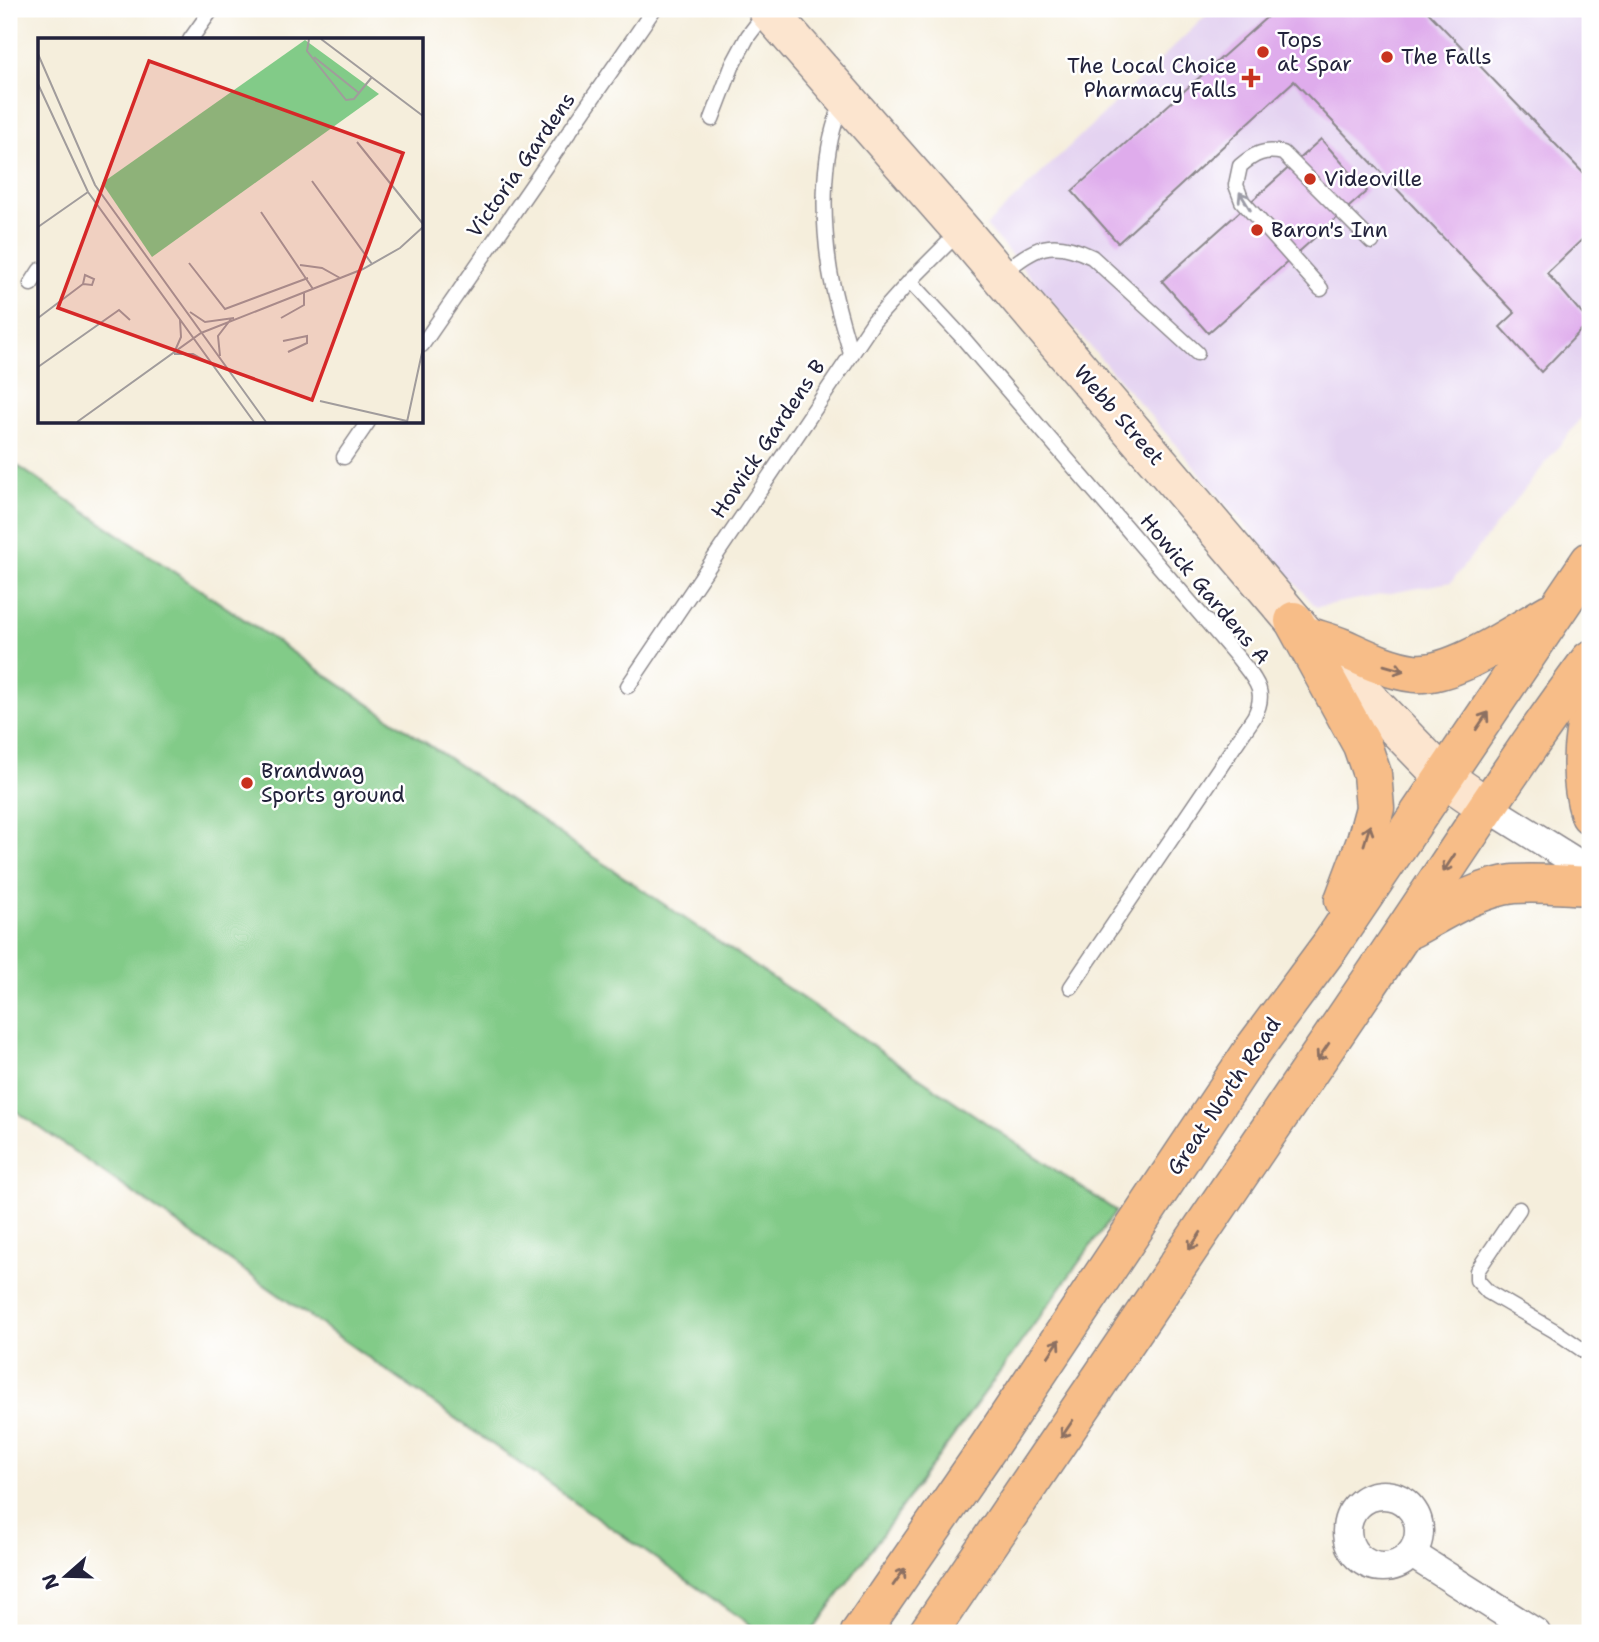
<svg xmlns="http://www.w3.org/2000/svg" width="1599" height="1642" font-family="'Shantell Sans',sans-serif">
<rect width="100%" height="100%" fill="#fff"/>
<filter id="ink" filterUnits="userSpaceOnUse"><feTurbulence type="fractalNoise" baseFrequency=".0143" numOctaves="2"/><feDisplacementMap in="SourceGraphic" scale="14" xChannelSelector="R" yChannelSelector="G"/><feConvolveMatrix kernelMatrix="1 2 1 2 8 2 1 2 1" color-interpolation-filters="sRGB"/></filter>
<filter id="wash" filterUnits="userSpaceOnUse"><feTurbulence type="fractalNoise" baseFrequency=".00686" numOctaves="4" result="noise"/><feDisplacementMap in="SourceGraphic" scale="28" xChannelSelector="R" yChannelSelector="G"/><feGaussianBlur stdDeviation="1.57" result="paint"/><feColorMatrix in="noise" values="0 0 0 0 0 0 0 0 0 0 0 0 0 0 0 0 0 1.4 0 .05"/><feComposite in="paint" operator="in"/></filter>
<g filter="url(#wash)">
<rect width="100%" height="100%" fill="#f5eedc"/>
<polygon fill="#e4d3f1" points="1213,9 1580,9 1590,20 1590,407 1451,582 1316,607 986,226"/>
<polygon fill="#82cb88" stroke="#527662" stroke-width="2" points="9,460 1116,1211 811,1633 762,1633 9,1106"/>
<g id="blocks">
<g fill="#dfacec">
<polygon points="1276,9 1425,9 1590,180 1590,232 1547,273 1589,322 1541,372 1500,327 1515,313 1294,81 1118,243 1072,191"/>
<polygon points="1321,139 1367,191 1208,333 1162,281"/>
</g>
</g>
</g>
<g filter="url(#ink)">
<use href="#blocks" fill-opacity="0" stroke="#8c888c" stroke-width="2"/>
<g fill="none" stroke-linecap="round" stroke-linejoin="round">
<defs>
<g id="lane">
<polyline points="190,40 212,9"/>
<path d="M843,102C821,149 822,215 829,265C833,295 843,325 851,354"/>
<polyline points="712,119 733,64 748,36 767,11"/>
<path d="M1000,275C1035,248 1049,236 1092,257L1197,353"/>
<path d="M910,281L962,337L1239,659C1255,680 1268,691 1254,717L1071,987"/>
<polyline points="31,284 40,270"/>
<path d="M1321,289L1242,201L1236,185L1240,166C1255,153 1265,149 1283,153L1372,242"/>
<polyline points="422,345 654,9"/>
<polyline points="344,457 368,422"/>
<polyline points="628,686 874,321 910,281 961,230"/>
<polyline points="1519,1209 1477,1271 1477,1280 1488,1292 1555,1331 1590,1355"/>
</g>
<g id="street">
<polyline points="1486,806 1590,871"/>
<circle cx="1383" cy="1531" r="36"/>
<polyline points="1412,1554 1536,1633"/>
</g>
<polyline id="secondary" points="767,9 961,230 1307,636 1444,777 1486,806"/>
<g id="primary">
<polyline points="1294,621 1362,745 1372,774 1375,808 1366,841 1344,900"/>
<path d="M1307,636C1319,640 1331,643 1343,648C1365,658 1389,670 1414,673C1453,677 1516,632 1550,613"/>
<path d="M1590,708C1581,742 1579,781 1590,815"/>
<path d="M1410,929C1442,912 1477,888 1514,884C1539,882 1565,885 1590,886"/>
<polyline points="860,1633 989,1446 1253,1050 1330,946 1590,561"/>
<path d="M928,1633C1073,1420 1218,1206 1363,992C1439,881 1510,768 1590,660"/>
</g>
</defs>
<use href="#lane" stroke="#8c888c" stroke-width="17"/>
<use href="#street" stroke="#8c888c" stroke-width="31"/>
<use href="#secondary" stroke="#8c888c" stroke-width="41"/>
<use href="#primary" stroke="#8c888c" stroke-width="41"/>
<use href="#lane" stroke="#fff" stroke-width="14"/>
<use href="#street" stroke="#fff" stroke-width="28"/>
<use href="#secondary" stroke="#fce5cf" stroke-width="38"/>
<use href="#primary" stroke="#f7bd88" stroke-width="38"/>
</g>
<defs><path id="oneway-shaft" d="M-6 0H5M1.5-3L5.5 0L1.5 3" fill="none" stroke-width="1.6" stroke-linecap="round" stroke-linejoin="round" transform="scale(1.75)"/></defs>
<use stroke="#9c9ca7" href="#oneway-shaft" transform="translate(1245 201) rotate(-121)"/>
<g stroke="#8c7062">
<use href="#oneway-shaft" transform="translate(1394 668) rotate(16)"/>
<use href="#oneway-shaft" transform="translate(1482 721) rotate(-56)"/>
<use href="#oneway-shaft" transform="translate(1367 835) rotate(-73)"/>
<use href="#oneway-shaft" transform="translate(1449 863) rotate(123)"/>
<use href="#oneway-shaft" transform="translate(1323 1052) rotate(124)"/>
<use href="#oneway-shaft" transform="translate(1195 1241) rotate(124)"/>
<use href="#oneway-shaft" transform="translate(1054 1348) rotate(-56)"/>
<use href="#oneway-shaft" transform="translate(1067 1429) rotate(124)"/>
<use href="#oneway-shaft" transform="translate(899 1577) rotate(-55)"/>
</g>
</g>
<g fill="#c8321e" stroke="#fff" stroke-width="2.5">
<circle cx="1263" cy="52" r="7"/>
<circle cx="1387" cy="57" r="7"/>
<path d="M1247.5 67.5h7v7h7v7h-7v7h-7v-7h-7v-7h7z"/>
<circle cx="1310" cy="179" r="7"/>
<circle cx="1257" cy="230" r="7"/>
<circle cx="247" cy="783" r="7"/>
</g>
<g text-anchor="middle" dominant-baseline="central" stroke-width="5" stroke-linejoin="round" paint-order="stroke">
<g font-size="21" fill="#22223b" stroke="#fff" text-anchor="start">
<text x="1277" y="40">Tops<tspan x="1277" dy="24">at Spar</tspan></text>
<text x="1401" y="57">The Falls</text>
<text x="1237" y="66" text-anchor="end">The Local Choice<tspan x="1237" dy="24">Pharmacy Falls</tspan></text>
<text x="1324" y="179">Videoville</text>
<text x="1271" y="230">Baron's Inn</text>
<text x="261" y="771">Brandwag<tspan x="261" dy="24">Sports ground</tspan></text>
</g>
<g font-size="21" fill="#22223b" stroke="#fff">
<text transform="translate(521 165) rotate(-55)">Victoria Gardens</text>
<text transform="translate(1119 415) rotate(49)">Webb Street</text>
<text transform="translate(768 439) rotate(-56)">Howick Gardens B</text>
<text transform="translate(1205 589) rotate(50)">Howick Gardens A</text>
<text transform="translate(1224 1096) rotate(-56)">Great North Road</text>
</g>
</g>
<g transform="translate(38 38)">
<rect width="385" height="385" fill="#f5eedc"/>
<path d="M267,2L341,56L114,219L64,145Z" fill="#82cb88"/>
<path fill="none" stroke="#a19c9c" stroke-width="2" d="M271,1L269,13L308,62L316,61L334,39M283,1L385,78M0,16L57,147L228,384M276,19L321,55M0,46L50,154L216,384M319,104L385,186M274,143L334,226M223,174L275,251M0,189L50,154M151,225L187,271L270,240M262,227L284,230L302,240M152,274L167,284L196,280M0,280L45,246L47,237L56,241L54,247L45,246M243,280L266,267V254M245,303L269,298V305L250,314M136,315L143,299L142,282M136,316H155L173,326M182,318L180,298L193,281M0,329L81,272L92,282M282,363L369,383M39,384L163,295L325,231L362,210L385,189M369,384L385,310"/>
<path fill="#d62828" fill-opacity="0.15" stroke="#d62828" stroke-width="3.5" d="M111,23L365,115L274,362L20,270Z"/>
<rect width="385" height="385" fill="none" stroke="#22223b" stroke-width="3.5"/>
</g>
<rect width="1599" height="1642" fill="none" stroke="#fff" stroke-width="35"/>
<g transform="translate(66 1576) rotate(250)" stroke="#ffffff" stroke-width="5" paint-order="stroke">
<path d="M0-5L12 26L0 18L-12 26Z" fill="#22223b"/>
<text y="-10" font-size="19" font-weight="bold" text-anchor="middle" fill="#22223b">N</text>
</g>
</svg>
